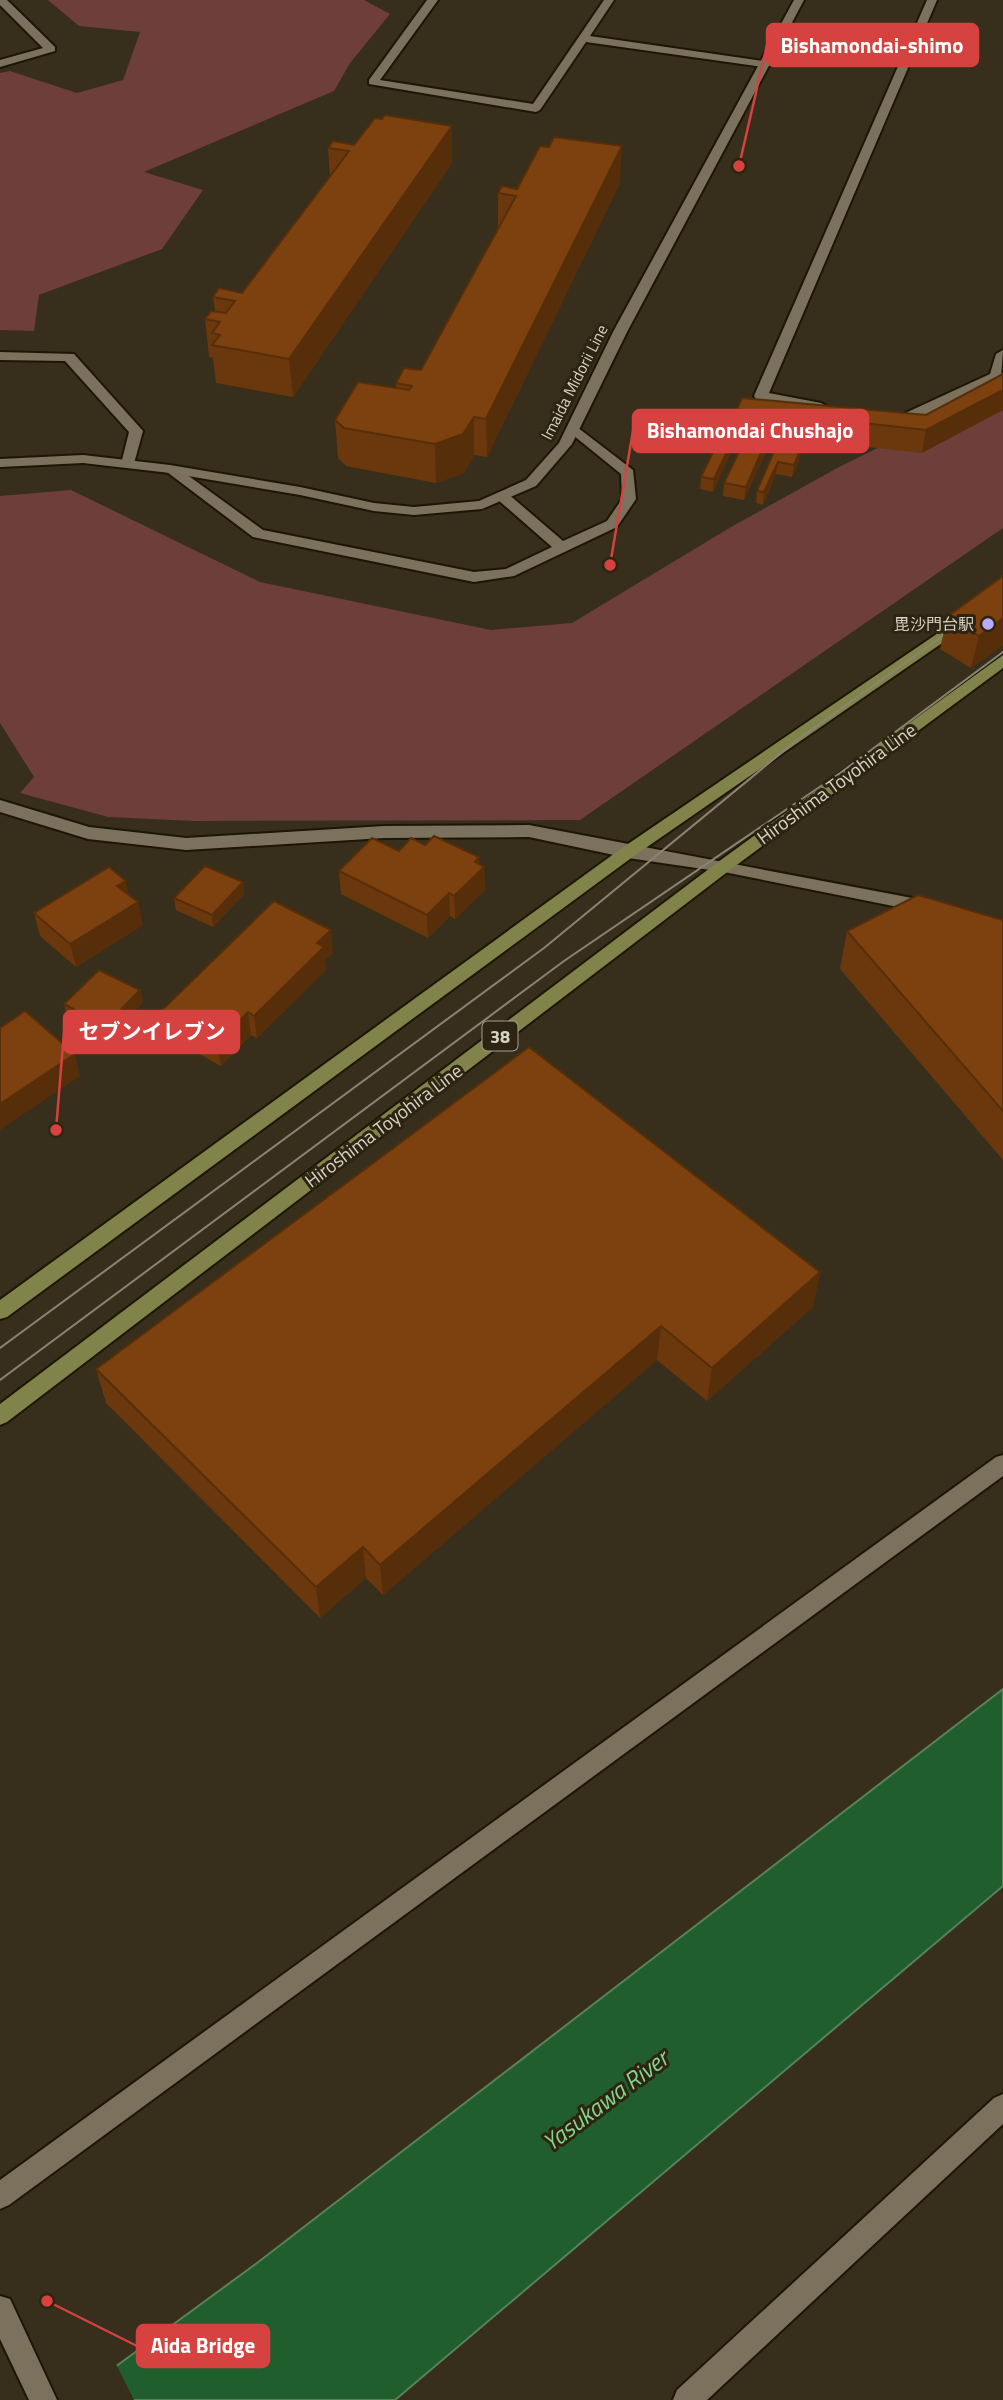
<svg xmlns="http://www.w3.org/2000/svg" width="1003" height="2400" font-family="'Titillium Web','Noto Sans JP',sans-serif">
<rect width="100%" height="100%" fill="#372e1b"/>
<g fill="#6d3e3a">
<polygon points="48,0 364,0 390,14 350,63 334,91 144,172 203,190 162,249 39,295 34,331 0,330 0,73 10,71 77,93 123,80 140,32 79,26"/>
<polygon points="1003,386 1003,528 580,820 194,821 108,817 20,793 34,777 0,723 0,496 71,490 260,582 491,630 572,623 731,527 839,467"/>
</g>
<polygon fill="#215e2e" stroke="#58815c" stroke-width="2" points="1003,1689 1003,1886 395,2400 70,2400 257,2263"/>
<polygon fill="#372e1b" points="115,2362 134,2400 67,2400 68,2397"/>
<g fill="none" stroke-linecap="round" stroke-linejoin="round">
<defs>
<polygon id="service" points="573,424 633,470 636,499 617,527 514,576 474,582 253,537 163,469 165,466 175,466 263,530 474,572 506,569 552,547 497,499 495,496 497,493 507,493 563,541 607,521 622,499 621,474 568,431 568,425"/>
<g id="minor">
<polygon points="0,0 7,0 55,47 55,51 0,67 0,60 43,48 0,5"/>
<polygon points="427,0 438,0 380,80 533,104 604,0 614,0 590,36 763,61 769,64 763,67 586,42 540,110 536,112 369,84 369,80"/>
<polygon points="927,0 937,0 769,393 821,403 828,407 821,411 756,399 754,396"/>
<polygon points="1003,350 1001,379 907,425 895,425 888,421 990,374 996,354"/>
<polygon points="0,352 74,354 143,431 133,467 123,467 121,464 129,432 65,361 0,360"/>
<polygon points="0,800 89,827 186,838 384,826 529,825 928,901 937,907 928,913 724,872 628,858 529,837 384,838 186,850 88,839 0,812"/>
</g>
<g id="tertiary">
<polygon points="1003,1455 1003,1476 9,2205 0,2209 0,2180 996,1457"/>
<polygon points="1003,2094 1003,2124 707,2400 673,2400 677,2390 994,2098"/>
<polygon points="0,2296 10,2299 57,2400 29,2400 0,2339"/>
</g>
<polygon id="secondary" points="794,0 804,0 627,332 572,444 536,486 482,509 414,515 374,511 300,495 170,473 83,463 0,467 0,459 83,455 170,465 300,487 374,503 414,507 479,501 526,480 559,443 613,332"/>
<g id="primary">
<polygon points="1003,589 1003,601 634,856 7,1317 0,1319 0,1300 622,848"/>
<polygon points="1003,655 1003,668 730,870 7,1422 0,1425 0,1404 718,862"/>
</g>
</defs>
<use href="#service" stroke="#1e1604" stroke-width="4"/>
<use href="#minor" stroke="#1e1604" stroke-width="4"/>
<use href="#tertiary" stroke="#1e1604" stroke-width="4"/>
<use href="#secondary" stroke="#1e1604" stroke-width="4"/>
<use href="#primary" stroke="#1e1604" stroke-width="4"/>
<use href="#service" fill="#7b715c" fill-rule="evenodd"/>
<use href="#minor" fill="#7b715c" fill-rule="evenodd"/>
<use href="#tertiary" fill="#7b715c" fill-rule="evenodd"/>
<use href="#secondary" fill="#7b715c" fill-rule="evenodd"/>
<use href="#primary" fill="#80844a" fill-rule="evenodd"/>
<g stroke="#8b8475" stroke-width="2">
<polyline points="0,1348 544,948 797,740 958,625"/>
<polyline points="0,1380 564,961 840,773 1003,652"/>
</g>
</g>
<g fill="#6b380d">
<polygon points="452,126 452,163 293,397 216,383 213,358 209,357 205,319 215,311 213,297 242,293 330,176 328,148 354,145"/>
<polygon points="620,183 487,457 474,455 464,473 436,483 346,466 338,458 335,420 396,388 396,383 421,370 498,230 498,193 517,189"/>
<polygon points="1003,374 922,453 734,432 737,409 926,415"/>
<polygon points="767,439 766,452 744,500 723,496 724,483"/>
<polygon points="778,442 800,459 792,477 776,474 763,505 756,503 757,491"/>
<polygon points="730,455 713,492 700,489 701,477"/>
<polygon points="1003,576 1003,645 971,668 940,649 947,617"/>
<polygon points="399,851 479,864 484,867 485,890 455,919 450,916 428,938 341,894 339,871"/>
<polygon points="243,882 244,894 213,927 176,910 174,898"/>
<polygon points="129,895 143,925 76,967 40,936 34,913"/>
<polygon points="1003,920 1003,1160 840,969 847,931"/>
<polygon points="333,953 325,960 326,970 257,1038 251,1035 221,1066 164,1035 159,1013"/>
<polygon points="140,990 143,1002 108,1037 67,1016 64,1004"/>
<polygon points="820,1272 813,1307 707,1401 657,1360 383,1595 366,1578 320,1618 106,1403 96,1369"/>
</g>
<g fill="#572e0a">
<polygon points="452,126 452,163 293,397 289,359"/>
<polygon points="622,146 620,183 487,457 486,419"/>
<polygon points="1003,390 1003,410 922,453 926,430"/>
<polygon points="474,417 474,455 464,473 436,483 435,444"/>
<polygon points="767,439 766,452 744,500 746,487"/>
<polygon points="731,443 730,455 713,492 714,479"/>
<polygon points="802,446 800,459 792,477 794,465"/>
<polygon points="778,462 776,474 763,505 764,492"/>
<polygon points="1003,618 1003,645 971,668 979,636"/>
<polygon points="479,857 479,871 484,867 485,890 455,919 454,896"/>
<polygon points="126,881 131,904 117,886"/>
<polygon points="243,882 244,894 213,927 212,915"/>
<polygon points="449,893 450,916 428,938 427,915"/>
<polygon points="138,902 143,925 76,967 70,944"/>
<polygon points="331,930 333,953 325,960 326,970 257,1038 254,1016 317,943"/>
<polygon points="140,990 143,1002 108,1037 105,1026"/>
<polygon points="248,1012 251,1035 221,1066 217,1043"/>
<polygon points="75,1054 80,1076 0,1130 0,1104"/>
<polygon points="820,1272 813,1307 707,1401 712,1368"/>
<polygon points="661,1326 657,1360 383,1595 380,1565"/>
<polygon points="363,1547 366,1578 320,1618 316,1587"/>
</g>
<g fill="#7c410f" stroke="#572e0a" stroke-width="2">
<polygon points="385,115 452,126 289,359 212,345 220,335 212,333 220,322 205,319 211,311 226,313 235,301 213,297 219,288 242,293 349,151 328,148 333,141 354,145 375,118 382,119"/>
<polygon points="554,137 622,146 486,419 474,417 463,434 435,444 344,428 335,420 358,382 409,390 412,386 396,383 404,368 421,370 516,196 498,193 502,186 517,189 540,146 549,147"/>
<polygon points="1003,374 1003,390 926,430 737,409 742,398 926,415"/>
<polygon points="747,435 767,439 746,487 724,483"/>
<polygon points="719,440 731,443 714,479 701,477"/>
<polygon points="778,442 802,446 794,465 778,462 764,492 757,491"/>
<polygon points="1003,576 1003,618 979,636 947,617"/>
<polygon points="434,836 479,857 475,862 484,867 454,896 449,893 427,915 339,871 372,838 399,851 411,838 425,845"/>
<polygon points="205,866 243,882 212,915 174,898"/>
<polygon points="109,867 126,881 117,886 138,902 70,944 34,913"/>
<polygon points="918,895 1003,920 1003,1111 847,931"/>
<polygon points="274,901 331,930 317,943 324,947 254,1016 248,1012 217,1043 159,1013"/>
<polygon points="99,970 140,990 105,1026 64,1004"/>
<polygon points="25,1011 75,1054 0,1104 0,1028"/>
<polygon points="529,1047 820,1272 712,1368 661,1326 380,1565 363,1547 316,1587 96,1369"/>
</g>
<circle fill="#b9abf7" stroke="#2d2412" stroke-width="2.5" cx="988" cy="624" r="7"/>
<g text-anchor="middle" dominant-baseline="central" stroke-width="6" stroke-linejoin="round" paint-order="stroke">
<g font-size="16" fill="#d8d3c7" stroke="#2d2412">
<text transform="translate(574 382) rotate(-63)">Imaida Midorii Line</text>
</g>
<g font-size="16" fill="#d8d3c7" stroke="#2d2412" text-anchor="end">
<text x="974" y="624">毘沙門台駅</text>
</g>
<rect fill="#2d2412" stroke="#a59e91" stroke-width="2" x="482.5" y="1021.5" width="35" height="29" rx="5"/>
<g font-size="18" font-weight="bold" fill="#d8d3c7">
<text x="500" y="1036">38</text>
</g>
<g font-size="19" fill="#d8d3c7" stroke="#2d2412">
<text transform="translate(836 783) rotate(-36)">Hiroshima Toyohira Line</text>
<text transform="translate(383 1125) rotate(-37)">Hiroshima Toyohira Line</text>
</g>
<g font-size="24" font-style="italic" fill="#82d78f" stroke="#2d2412">
<text transform="translate(605 2100) rotate(-37)">Yasukawa River</text>
</g>
</g>
<path fill="none" stroke="#d64240" stroke-width="2.5" d="M739 166L767 45M610 565L633 431M56 1130L64 1032M47 2301L137 2346"/>
<g fill="#d64240" stroke="#2d2412" stroke-width="2.5">
<circle cx="739" cy="166" r="7"/>
<circle cx="610" cy="565" r="7"/>
<circle cx="56" cy="1130" r="7"/>
<circle cx="47" cy="2301" r="7"/>
</g>
<g fill="#d64240" stroke="#d64240" stroke-width="2.5">
<rect x="767" y="24" width="211" height="42" rx="7"/>
<rect x="633" y="410" width="235" height="42" rx="7"/>
<rect x="64" y="1011" width="175" height="42" rx="7"/>
<rect x="137" y="2325" width="132" height="42" rx="7"/>
</g>
<g font-size="21" text-anchor="middle" font-weight="bold" fill="#fff">
<text x="872" y="53">Bishamondai-shimo</text>
<text x="750" y="438">Bishamondai Chushajo</text>
<text x="152" y="1039">セブンイレブン</text>
<text x="203" y="2353">Aida Bridge</text>
</g>
</svg>
